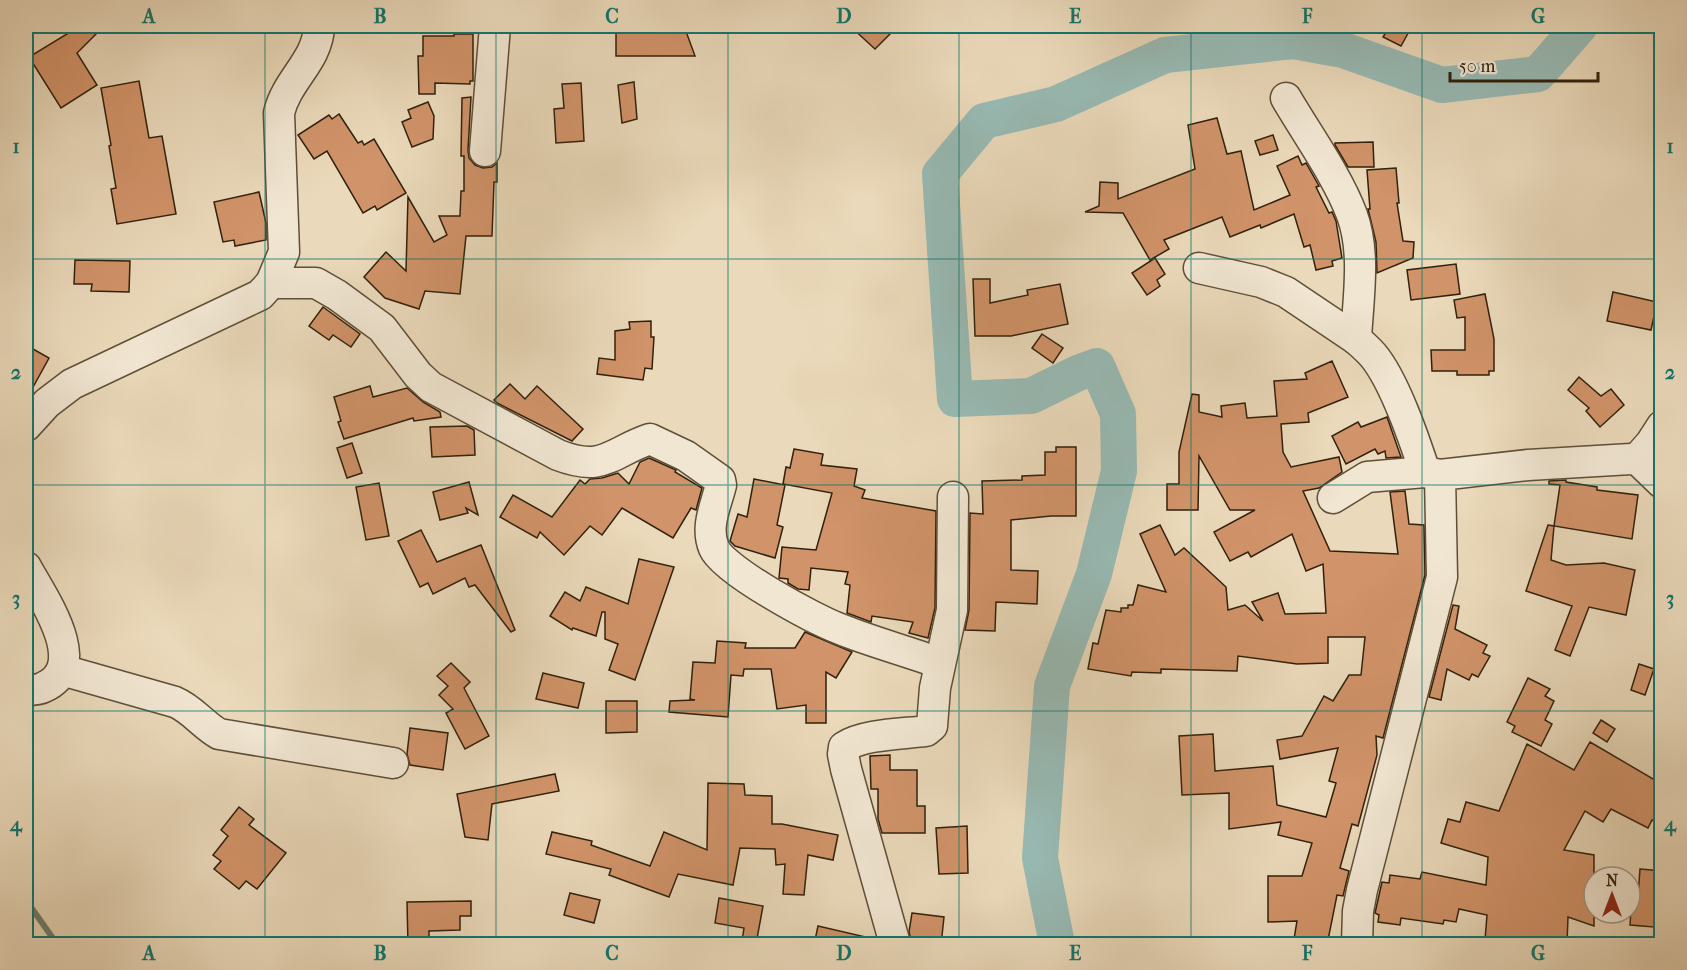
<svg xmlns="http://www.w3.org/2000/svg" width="1687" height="970" font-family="'IM FELL French Canon',serif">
<rect width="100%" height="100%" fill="#ead9ba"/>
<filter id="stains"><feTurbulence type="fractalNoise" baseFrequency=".00333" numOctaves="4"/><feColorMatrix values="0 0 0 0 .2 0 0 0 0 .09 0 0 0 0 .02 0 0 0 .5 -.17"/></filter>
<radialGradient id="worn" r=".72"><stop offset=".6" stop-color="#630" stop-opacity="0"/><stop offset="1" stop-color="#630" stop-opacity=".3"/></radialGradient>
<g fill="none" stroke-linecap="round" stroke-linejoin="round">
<polyline stroke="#6f7d71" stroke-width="6" points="28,903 57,944"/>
<polyline stroke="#98bab4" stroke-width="36" points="1057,944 1040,858 1052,686 1094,574 1119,471 1118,414 1097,366 1078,373 1031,396 955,399 940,174 984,121 1056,104 1165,55 1293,41 1343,50 1442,85 1538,74 1580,26"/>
</g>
<g fill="#d19369" stroke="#31210c" stroke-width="1.5">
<polygon points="80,26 104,26 77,53 97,85 61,108 29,57"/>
<polygon points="616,26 684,26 695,56 616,56"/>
<polygon points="850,26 898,26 875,49"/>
<polygon points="1390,26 1412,26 1401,46 1383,37"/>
<polygon points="454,34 473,34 473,81 470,81 470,84 435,83 435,94 419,94 418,56 423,56 423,36 454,36"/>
<polygon points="139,81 149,138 162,136 176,214 117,224 111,189 116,188 109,146 111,145 101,88"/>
<polygon points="634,82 637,119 622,123 618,85"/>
<polygon points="581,83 584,141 556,143 554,109 564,108 562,84"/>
<polygon points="471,97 468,150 469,158 475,165 483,168 492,167 497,163 497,182 494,182 492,236 466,236 460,294 425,291 419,309 385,298 364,277 386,252 406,271 408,197 434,242 447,235 439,216 460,216 461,191 464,191 464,156 461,156 462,98"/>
<polygon points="428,102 434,116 433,139 412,147 402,122 411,118 408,110"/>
<polygon points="339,114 358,143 362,141 364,145 374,139 406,193 377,210 375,206 363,213 327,151 314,159 298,135 329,115 332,119"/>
<polygon points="1217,118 1227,154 1241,151 1254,210 1290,195 1277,166 1298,156 1302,165 1306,163 1319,186 1316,187 1329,213 1332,212 1336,221 1342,258 1332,261 1333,266 1316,270 1310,245 1304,247 1294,214 1261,228 1260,225 1230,237 1222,217 1164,240 1169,249 1150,260 1123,213 1085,212 1099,206 1100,182 1118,183 1118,199 1195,169 1188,125"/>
<polygon points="1273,135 1278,150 1260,155 1255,141"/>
<polygon points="1373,142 1374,167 1348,167 1335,145 1335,143"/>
<polygon points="1396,168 1399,203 1397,203 1403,241 1414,242 1413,258 1377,273 1376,242 1368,209 1370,209 1367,170"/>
<polygon points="259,192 266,223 266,240 235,246 234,240 223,242 214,202"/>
<polygon points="1155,258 1165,274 1157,280 1160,286 1147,295 1132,273"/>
<polygon points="75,260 130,261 129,292 91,291 92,284 74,284"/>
<polygon points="1456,264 1460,294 1411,300 1407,270"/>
<polygon points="973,279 990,279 990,303 1028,295 1027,290 1060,284 1068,324 1011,336 975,336"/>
<polygon points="1613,292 1657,302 1651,330 1607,321"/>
<polygon points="1485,294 1494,339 1494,371 1489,371 1489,375 1457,375 1457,371 1432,371 1431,350 1465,350 1465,317 1457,318 1454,300"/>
<polygon points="323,307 360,334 351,347 333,335 329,340 309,326"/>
<polygon points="651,321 651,337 654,337 652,369 645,368 643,380 597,374 599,358 615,360 615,331 630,329 629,322"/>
<polygon points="1042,334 1063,348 1053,363 1032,348"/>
<polygon points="26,345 49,358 26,400"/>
<polygon points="1332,361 1348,397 1308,413 1309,422 1281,424 1283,452 1291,467 1339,457 1342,472 1319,488 1303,491 1330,551 1398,554 1390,492 1405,491 1409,524 1424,525 1425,575 1383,738 1376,736 1377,755 1358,826 1352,824 1340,868 1349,871 1343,896 1337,895 1327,945 1293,945 1297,921 1268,922 1268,876 1302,876 1312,843 1278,835 1281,822 1229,829 1229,793 1182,795 1179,736 1213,734 1215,771 1273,766 1277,805 1326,817 1336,783 1329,781 1338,748 1280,759 1277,740 1302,736 1324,696 1333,701 1349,675 1361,675 1365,637 1328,637 1328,663 1297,664 1238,656 1237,671 1161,669 1161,673 1132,672 1131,676 1088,669 1093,643 1098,644 1106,610 1121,612 1121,608 1128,608 1128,605 1133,605 1138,585 1166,592 1140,534 1160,525 1175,555 1184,548 1226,587 1228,610 1245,605 1263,621 1252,602 1278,593 1285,614 1326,613 1323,564 1306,571 1292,534 1251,557 1248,552 1230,561 1214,532 1255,510 1230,510 1199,456 1198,510 1167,510 1167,484 1179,484 1179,452 1192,394 1199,395 1199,412 1222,417 1221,406 1245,403 1247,418 1277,416 1274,381 1307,379 1305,373"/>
<polygon points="1579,377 1601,396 1611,389 1624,405 1600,427 1586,411 1589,408 1568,390"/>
<polygon points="510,384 525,399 537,386 583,429 572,441 497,403 494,400"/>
<polygon points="370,386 373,397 407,388 423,402 440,412 441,417 414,421 413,418 344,439 338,422 341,421 334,397"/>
<polygon points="1387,417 1401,457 1386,458 1385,451 1378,454 1375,449 1346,464 1332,436 1358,422 1361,427"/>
<polygon points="467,426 474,430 475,455 432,457 430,427"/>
<polygon points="352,443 362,473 347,478 337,448"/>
<polygon points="1056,447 1076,447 1076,516 1051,516 1011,520 1011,570 1038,571 1037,604 996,602 995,631 965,630 969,610 970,513 983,514 982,481 1022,480 1022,476 1045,475 1045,452 1056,452"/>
<polygon points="794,449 823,454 821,465 857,469 854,486 865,490 862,498 936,511 935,608 928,638 909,633 913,622 872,616 871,622 847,613 850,585 845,584 848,572 811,568 809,590 798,589 788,583 788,579 779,578 782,547 816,550 832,493 783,484 786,467 790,468"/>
<polygon points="649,458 676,470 675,472 702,488 696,510 691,508 673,538 622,508 602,535 590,526 564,555 540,532 537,538 500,517 513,495 552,517 580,480 585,484 590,479 602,478 618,473 629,484 640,462"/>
<polygon points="754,479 785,485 777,525 783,527 775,558 735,546 730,541 738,514 747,517"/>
<polygon points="1566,480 1566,482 1597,487 1597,490 1638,495 1632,539 1554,526 1560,485 1549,484 1549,481"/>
<polygon points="469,482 478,515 466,508 468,513 440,520 433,492"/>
<polygon points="379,483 389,536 366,540 356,487"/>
<polygon points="1548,525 1554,526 1551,560 1566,565 1604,563 1635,570 1626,615 1589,607 1570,656 1555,650 1572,606 1526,591"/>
<polygon points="421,530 437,562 481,545 515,630 511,632 475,585 469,587 465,578 433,594 428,583 420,587 398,541"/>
<polygon points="639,559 674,567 635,680 609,670 618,644 605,639 605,612 602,612 596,636 573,628 572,630 550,616 565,592 580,601 586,587 628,604"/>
<polygon points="1453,605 1459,606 1455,629 1487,645 1483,653 1490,656 1478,677 1472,674 1469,680 1447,669 1441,700 1429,697"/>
<polygon points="805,632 852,652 836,678 826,672 826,723 806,723 806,705 777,709 771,669 744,669 743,676 731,675 728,717 669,712 670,701 695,700 690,699 693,662 715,663 717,641 746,643 745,648 795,648"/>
<polygon points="451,663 470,682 464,688 489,736 465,749 446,713 453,709 439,695 448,686 437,676"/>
<polygon points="1639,664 1654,669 1645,695 1631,690"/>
<polygon points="543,673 584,683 578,708 536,699"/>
<polygon points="1528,678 1550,689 1545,696 1554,701 1545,720 1552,724 1541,746 1512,732 1515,726 1507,722"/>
<polygon points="606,701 637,701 637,732 606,733"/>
<polygon points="1601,720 1615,729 1607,742 1593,733"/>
<polygon points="410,728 448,733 443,770 410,765 407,754"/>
<polygon points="1590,742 1660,783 1654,794 1662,798 1662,825 1652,820 1648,828 1611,809 1603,822 1585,811 1564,850 1594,855 1594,926 1568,917 1567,943 1523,941 1523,945 1498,945 1498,941 1485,940 1487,915 1459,909 1456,922 1444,920 1443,924 1401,918 1400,925 1378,922 1379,915 1375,913 1382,882 1389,883 1390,875 1420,879 1422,872 1486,885 1488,857 1441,843 1448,819 1460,822 1466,802 1499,811 1527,744 1574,770"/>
<polygon points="890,755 890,770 917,770 917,806 925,806 925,833 882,833 878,819 878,789 871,789 870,756"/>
<polygon points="555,774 559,791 492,804 488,840 465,837 457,794"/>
<polygon points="708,783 744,784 745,795 772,796 772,824 782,824 838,835 833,860 808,855 804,895 783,894 785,864 776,865 775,849 740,848 733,885 678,874 669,897 609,875 611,869 546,854 552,832 592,841 591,845 650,866 664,832 707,850"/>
<polygon points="239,807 254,819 249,825 286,853 257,889 246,881 239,889 214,869 221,861 213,855 228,836 221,830"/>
<polygon points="967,826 968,873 939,874 936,828"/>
<polygon points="1640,869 1662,871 1654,927 1630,925 1632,897 1638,897"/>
<polygon points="570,893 600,900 594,923 564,915"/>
<polygon points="719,898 763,906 756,944 742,941 744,928 715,923"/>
<polygon points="471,901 471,916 460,916 460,930 429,931 429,945 408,945 407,902"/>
<polygon points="912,913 944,917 941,945 912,945 909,932"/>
<polygon points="818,926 870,938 869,945 814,945"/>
</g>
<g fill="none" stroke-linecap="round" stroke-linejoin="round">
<defs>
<g id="minor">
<path d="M1286,98C1307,134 1338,177 1352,215C1366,253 1358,299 1356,339C1363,345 1371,352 1376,359C1396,386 1414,439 1425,472L1440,475"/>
<polyline points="485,151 495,26"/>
<polyline points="1199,268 1261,282 1286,292 1356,339"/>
<path d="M271,283H316L337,295L382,328L418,375L431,387L558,455C604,473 611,452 650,439L686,456L720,480L721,485C716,505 705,527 714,548C724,571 814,619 840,629C872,642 907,651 939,663"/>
<path d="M26,426L47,403L72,384L260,295L271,283L284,252L279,113C287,79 318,61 319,26"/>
<polyline points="1637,459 1651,443 1662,426"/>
<polyline points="1333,498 1367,477 1425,472"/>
<path d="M26,567C41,595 92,666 44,687C39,690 31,690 26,690"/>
<path d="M62,670L175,702C192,709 203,725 219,734L393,763"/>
<path d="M895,944L846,769L843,754L844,747C864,734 903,734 926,731L932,726L935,688L952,610L953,497"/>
<polyline points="1357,944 1358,911 1362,890 1442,577 1440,475 1528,465 1631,459 1637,459 1662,483"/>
</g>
</defs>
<use href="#minor" stroke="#5f4f38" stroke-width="33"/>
<use href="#minor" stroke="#f1e6d2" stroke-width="30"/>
</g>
<path fill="none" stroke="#0f766e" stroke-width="1.5" stroke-opacity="0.55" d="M265,26V944M496,26V944M728,26V944M959,26V944M1191,26V944M1422,26V944M26,259H1662M26,485H1662M26,711H1662"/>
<rect width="1687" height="970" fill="none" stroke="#ead9ba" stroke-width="66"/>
<g transform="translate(1612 895)"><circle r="28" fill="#f1e6d2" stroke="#a49783" stroke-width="1.5"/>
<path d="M0-4.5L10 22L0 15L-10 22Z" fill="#8f2418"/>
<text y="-9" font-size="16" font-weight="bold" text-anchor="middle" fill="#31210c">N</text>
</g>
<path d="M1450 72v9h148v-9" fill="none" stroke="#31210c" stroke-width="3"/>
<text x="1459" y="72" font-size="18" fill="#31210c" stroke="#f1e6d2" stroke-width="4.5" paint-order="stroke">50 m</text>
<rect x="33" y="33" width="1621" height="904" fill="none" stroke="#0f766e" stroke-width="2"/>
<g font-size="20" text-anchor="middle" font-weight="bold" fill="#0f766e">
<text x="149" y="23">A</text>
<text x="380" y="23">B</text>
<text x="612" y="23">C</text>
<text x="844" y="23">D</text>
<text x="1075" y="23">E</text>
<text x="1307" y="23">F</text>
<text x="1538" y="23">G</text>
<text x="16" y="153">1</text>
<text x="1670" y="153">1</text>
<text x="16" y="379">2</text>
<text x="1670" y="379">2</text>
<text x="16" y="605">3</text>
<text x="1670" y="605">3</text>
<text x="16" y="831">4</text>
<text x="1670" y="831">4</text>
<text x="149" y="960">A</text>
<text x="380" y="960">B</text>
<text x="612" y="960">C</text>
<text x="844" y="960">D</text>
<text x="1075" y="960">E</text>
<text x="1307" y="960">F</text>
<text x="1538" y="960">G</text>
</g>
<rect width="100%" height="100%" filter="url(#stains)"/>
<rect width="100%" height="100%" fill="url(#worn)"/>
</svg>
